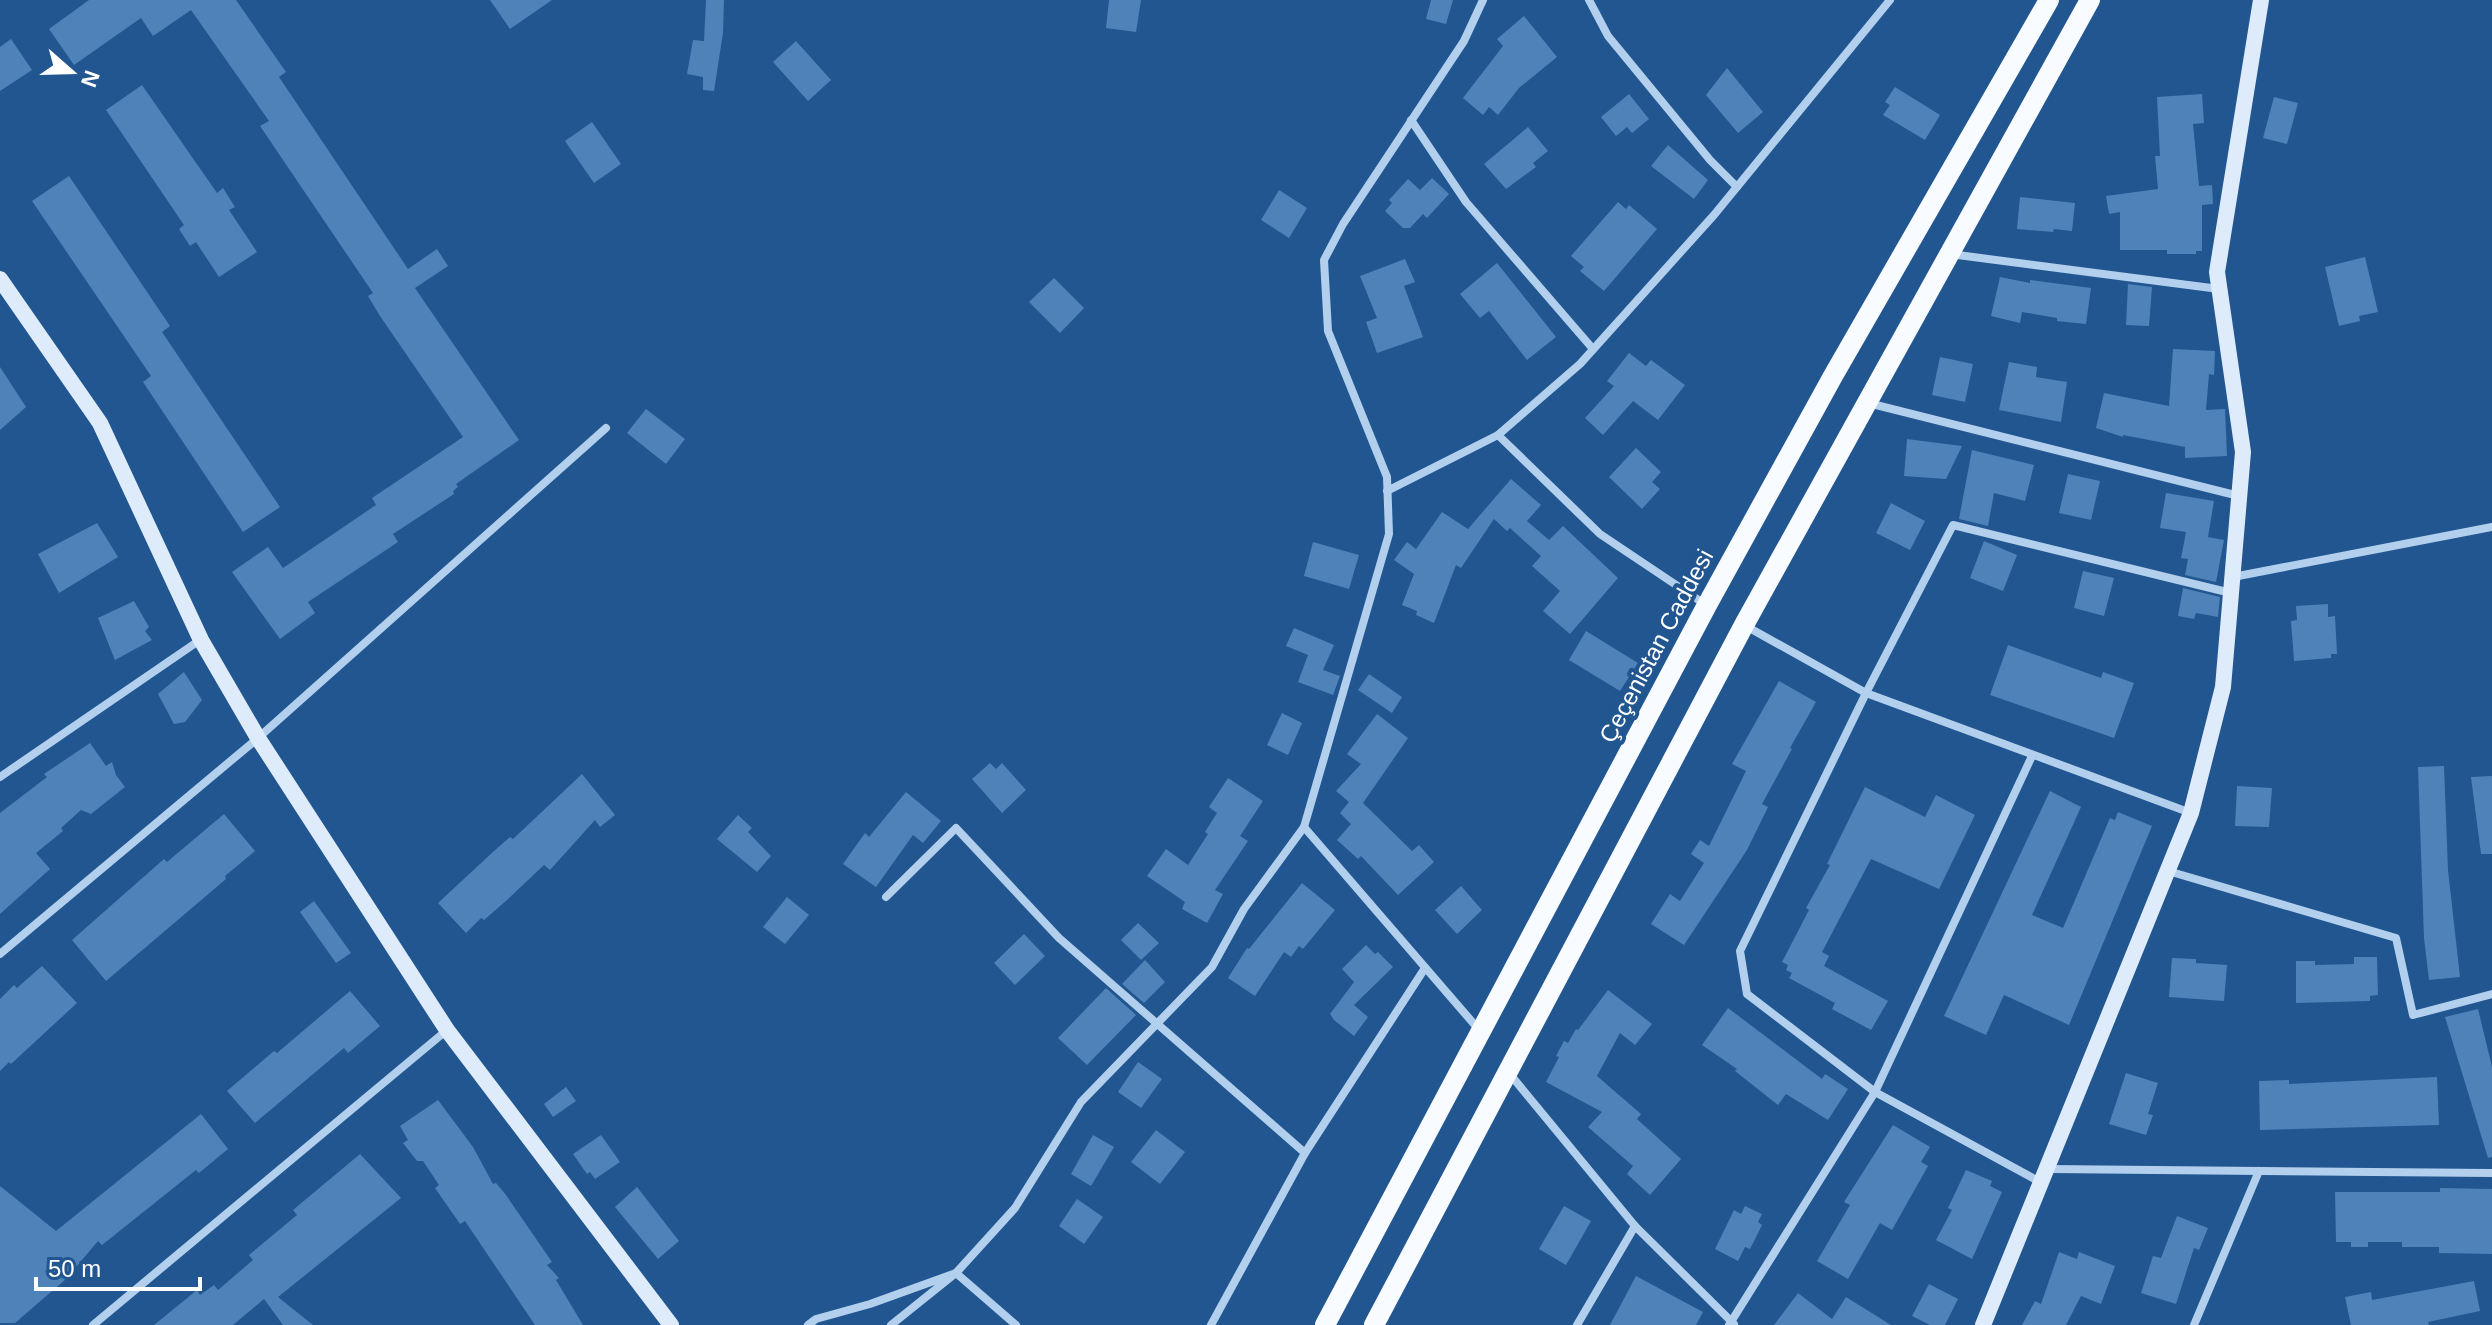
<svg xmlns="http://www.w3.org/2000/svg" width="2492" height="1325" font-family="Helvetica,sans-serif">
<rect width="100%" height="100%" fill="#215690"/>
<g fill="#4e82b9">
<polygon points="89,0 236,0 286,72 279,77 408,269 437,249 448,266 415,288 519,440 456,484 458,487 453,491 454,494 393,534 398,542 308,602 315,613 280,639 232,572 268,547 283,568 376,505 372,498 463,437 380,316 368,296 373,293 260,126 269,121 191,10 153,36 141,18 74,65 49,29"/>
<polygon points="490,0 552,0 510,29"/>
<polygon points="706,0 724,0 723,33 714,91 703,90 703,77 687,74 693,40 704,41"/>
<polygon points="1109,0 1141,0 1136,32 1106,28"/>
<polygon points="1431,0 1453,0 1446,24 1426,19"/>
<polygon points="1524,16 1557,57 1519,88 1498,115 1489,107 1483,115 1463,98 1503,46 1497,39"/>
<polygon points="11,39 32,70 0,91 0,47"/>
<polygon points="796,41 831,80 808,101 773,62"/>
<polygon points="1727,68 1763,112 1738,133 1706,95"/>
<polygon points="142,85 217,193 223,188 235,207 229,210 257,252 219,277 196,242 190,246 179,229 184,225 106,110"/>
<polygon points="1895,87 1940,115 1925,140 1883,115 1890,105 1885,102"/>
<polygon points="1629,94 1649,119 1632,133 1627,127 1616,136 1601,117"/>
<polygon points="2202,94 2204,123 2193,124 2199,186 2212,185 2213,204 2202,205 2202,251 2196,251 2196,254 2167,254 2167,250 2120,250 2120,212 2109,214 2106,196 2158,189 2155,156 2160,156 2157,97"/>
<polygon points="2274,97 2298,103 2287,144 2263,138"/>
<polygon points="592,122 621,164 594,183 565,141"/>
<polygon points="1528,127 1548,151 1533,163 1536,167 1506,189 1484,164"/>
<polygon points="1668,145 1708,180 1694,199 1651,166"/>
<polygon points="69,176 170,326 162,332 280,507 243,532 143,382 151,376 32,201"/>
<polygon points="1432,178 1449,194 1427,218 1423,214 1410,228 1403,228 1385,211 1392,203 1389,200 1408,179 1420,190"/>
<polygon points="1279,190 1307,208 1289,238 1261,220"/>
<polygon points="2020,197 2075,203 2072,231 2054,229 2053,232 2017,229"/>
<polygon points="1618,202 1626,209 1629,205 1657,229 1604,291 1580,271 1584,267 1571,256"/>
<polygon points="2365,257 2378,312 2359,316 2360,321 2339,326 2325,267"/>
<polygon points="1405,259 1415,282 1404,286 1423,337 1377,353 1366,322 1377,318 1360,276"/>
<polygon points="1497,263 1556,337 1527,360 1489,311 1480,318 1460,294"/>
<polygon points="2000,277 2030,283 2030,280 2091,288 2086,324 2057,321 2057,318 2022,312 2020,323 1991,316"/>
<polygon points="1054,278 1084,308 1060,333 1029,302"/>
<polygon points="2128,284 2152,287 2149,326 2126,325"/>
<polygon points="2173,349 2215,351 2214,375 2209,374 2206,410 2225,409 2227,456 2185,458 2185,447 2123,435 2123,437 2096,428 2104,393 2169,406"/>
<polygon points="1629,353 1646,366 1651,360 1685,385 1658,420 1633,401 1603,435 1585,418 1614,386 1607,381"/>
<polygon points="1940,357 1973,364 1965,402 1932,395"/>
<polygon points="2009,362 2037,367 2036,377 2067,382 2061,422 1999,410"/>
<polygon points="0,367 26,407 0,430"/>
<polygon points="646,409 685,439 666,464 627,433"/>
<polygon points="1907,439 1962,446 1946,479 1904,476"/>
<polygon points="1636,448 1661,472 1652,482 1660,489 1642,509 1609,477"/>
<polygon points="1972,450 2034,465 2025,501 1994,493 1988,526 1959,519"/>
<polygon points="2068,474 2100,481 2091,520 2059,513"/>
<polygon points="1511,479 1541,505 1527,521 1549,540 1563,526 1618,578 1570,634 1543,611 1560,591 1532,566 1541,556 1510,528 1507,531 1494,519 1461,568 1456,565 1434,623 1416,615 1417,611 1402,605 1414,574 1394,560 1407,542 1416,549 1442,512 1468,529"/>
<polygon points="2166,493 2214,501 2208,537 2224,540 2216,582 2185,575 2188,559 2181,558 2186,532 2160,528"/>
<polygon points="1891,503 1925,521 1910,550 1876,533"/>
<polygon points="97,523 118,557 59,593 38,554"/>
<polygon points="1984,541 2017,555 2003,591 1970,578"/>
<polygon points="1313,542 1359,555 1349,589 1304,576"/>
<polygon points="2083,571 2114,578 2104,616 2074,608"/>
<polygon points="2183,588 2220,597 2218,617 2196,613 2194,619 2178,616"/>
<polygon points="134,601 149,627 145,631 152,640 115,660 98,618"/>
<polygon points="2328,604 2328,617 2335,616 2337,654 2331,654 2331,658 2294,661 2291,621 2297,620 2296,606"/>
<polygon points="1294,628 1334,645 1323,670 1340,676 1333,695 1298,682 1308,655 1286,646"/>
<polygon points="1586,631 1638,663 1620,691 1569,660"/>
<polygon points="2008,645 2101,678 2103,672 2134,683 2114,738 1990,695"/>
<polygon points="184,672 202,700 185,722 174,724 158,694"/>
<polygon points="1369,674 1402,697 1392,713 1358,690"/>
<polygon points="1779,681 1816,702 1790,748 1792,749 1762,804 1768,807 1747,850 1684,945 1651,924 1670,894 1680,901 1704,863 1691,854 1700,840 1709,846 1746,771 1732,764"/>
<polygon points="1282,713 1302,723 1288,755 1267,745"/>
<polygon points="1377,714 1408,738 1363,803 1412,851 1419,845 1434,862 1398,895 1361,856 1358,859 1337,840 1351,824 1340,813 1349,802 1336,791 1361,764 1347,754"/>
<polygon points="90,743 106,766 112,762 116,775 125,787 91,814 81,810 61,828 63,831 36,853 50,869 0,914 0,813 47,777 44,774"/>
<polygon points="990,763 996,769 1002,763 1026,790 1002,813 972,779"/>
<polygon points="2444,766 2448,870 2460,977 2429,980 2424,938 2418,767"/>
<polygon points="582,774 615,815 600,827 595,820 550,870 544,865 507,900 484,920 481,918 466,933 438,903 494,851 510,837 513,839"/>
<polygon points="2492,776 2492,854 2481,854 2471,777"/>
<polygon points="1228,778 1263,801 1240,836 1248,841 1215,890 1223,894 1207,923 1182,909 1185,902 1147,876 1166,849 1188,865 1208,834 1205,832 1217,813 1209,807"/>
<polygon points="2237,786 2272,788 2269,827 2235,826"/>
<polygon points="1865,787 1925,817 1936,795 1975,815 1939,889 1871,859 1822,952 1829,956 1824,966 1888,1001 1871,1030 1832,1009 1835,1003 1789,978 1792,973 1786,970 1788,965 1782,962 1809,910 1806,908 1830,865 1827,864"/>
<polygon points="2050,791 2081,807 2032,915 2063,928 2110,818 2115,820 2118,812 2152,826 2069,1025 2004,995 1986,1035 1944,1016"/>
<polygon points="906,792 941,821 923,843 913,835 876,887 843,864 865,833 869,837"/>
<polygon points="224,814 255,851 225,876 226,879 106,981 72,940 164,859 167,862"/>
<polygon points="738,815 752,828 748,832 771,856 757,872 717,839"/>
<polygon points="1302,883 1335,910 1303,949 1299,946 1291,957 1284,952 1255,996 1228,978 1247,948 1249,949"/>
<polygon points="1461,886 1482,910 1457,934 1435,910"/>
<polygon points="787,897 809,915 785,944 763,927"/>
<polygon points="314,901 351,953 336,963 300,912"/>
<polygon points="1138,923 1159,943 1141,960 1121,940"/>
<polygon points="1024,934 1045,956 1015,985 994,963"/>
<polygon points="1366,945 1375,954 1378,952 1393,967 1354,1005 1368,1017 1354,1036 1334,1020 1330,1014 1354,982 1342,969"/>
<polygon points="2354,957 2377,957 2378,995 2370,996 2370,1001 2296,1003 2296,961 2315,961 2315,965 2354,964"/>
<polygon points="2172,958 2196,959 2196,963 2227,965 2224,1001 2169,997"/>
<polygon points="1145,960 1165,982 1144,1003 1122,984"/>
<polygon points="42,966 77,1003 11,1064 9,1062 0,1071 0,999 14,985 17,988"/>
<polygon points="1106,988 1136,1015 1087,1065 1058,1038"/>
<polygon points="1608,990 1652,1024 1635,1045 1620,1033 1597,1076 1641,1114 1637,1119 1681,1159 1650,1195 1627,1174 1633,1166 1588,1127 1602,1112 1546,1082 1559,1057 1556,1056 1564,1041 1568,1043 1576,1029 1578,1030"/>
<polygon points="350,991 380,1026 348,1053 344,1048 255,1123 227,1091 274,1051 277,1053"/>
<polygon points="1728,1008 1822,1079 1825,1074 1848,1089 1828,1120 1786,1094 1778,1105 1735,1071 1737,1069 1702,1045"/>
<polygon points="2478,1009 2492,1067 2492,1157 2488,1158 2445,1017"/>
<polygon points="1138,1062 1162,1079 1141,1108 1118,1092"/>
<polygon points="2126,1073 2158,1083 2148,1114 2153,1115 2146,1135 2109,1124"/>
<polygon points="2437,1077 2439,1125 2260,1130 2259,1081 2289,1080 2289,1084"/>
<polygon points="566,1087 576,1101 553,1117 544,1104"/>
<polygon points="438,1100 473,1147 493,1184 496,1183 506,1195 552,1262 547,1265 559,1278 556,1280 583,1325 535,1325 465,1221 460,1224 435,1188 439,1185 423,1161 417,1161 403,1143 408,1140 400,1126"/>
<polygon points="201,1114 228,1149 199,1173 196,1170 102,1245 98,1241 66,1279 15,1323 0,1323 0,1186 56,1231"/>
<polygon points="1893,1125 1930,1147 1921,1162 1928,1166 1892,1230 1880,1223 1848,1279 1817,1261 1850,1205 1844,1202"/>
<polygon points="1156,1130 1185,1152 1160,1184 1131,1162"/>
<polygon points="601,1135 620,1162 595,1179 590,1172 587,1174 573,1154"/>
<polygon points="1093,1135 1114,1147 1091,1186 1071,1174"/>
<polygon points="360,1154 401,1198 278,1297 313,1325 283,1325 264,1299 233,1325 154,1325 197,1290 200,1295 214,1285 218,1290 253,1260 249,1255 297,1215 293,1210"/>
<polygon points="1966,1170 1992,1181 1990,1186 2002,1192 1972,1259 1936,1240 1952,1210 1948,1208"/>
<polygon points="637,1187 679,1241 658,1259 615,1207"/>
<polygon points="2440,1188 2492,1189 2492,1254 2439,1253 2439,1247 2402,1247 2402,1242 2368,1242 2368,1247 2351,1247 2351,1242 2336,1242 2335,1192 2440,1192"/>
<polygon points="1077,1199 1103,1217 1084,1244 1059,1226"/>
<polygon points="1564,1206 1591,1221 1566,1265 1539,1249"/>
<polygon points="1745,1206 1762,1214 1758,1222 1762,1225 1750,1249 1745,1247 1738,1261 1715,1249 1734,1210 1741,1214"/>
<polygon points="2177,1216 2208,1228 2199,1250 2194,1248 2176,1304 2141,1293 2153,1256 2161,1258"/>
<polygon points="2059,1252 2077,1259 2079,1252 2115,1266 2101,1304 2081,1296 2066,1325 2022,1325 2035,1301 2041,1304"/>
<polygon points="1636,1276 1703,1312 1696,1325 1610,1325"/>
<polygon points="2474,1281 2480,1311 2428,1322 2429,1325 2351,1325 2345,1297 2371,1292 2372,1300"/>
<polygon points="1929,1284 1958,1299 1945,1325 1930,1325 1912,1316"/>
<polygon points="1798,1293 1832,1319 1846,1297 1891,1325 1774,1325"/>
</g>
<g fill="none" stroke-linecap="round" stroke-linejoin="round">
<g stroke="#b2cfed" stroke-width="8">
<polyline points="1589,0 1608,36 1710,160 1737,187"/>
<polyline points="1411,120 1466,202 1593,349"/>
<polyline points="1950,254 2219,289"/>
<polyline points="1868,403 2239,496"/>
<polyline points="1498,435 1600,534 1706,605"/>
<polyline points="1387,491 1498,435 1580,364 1714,215 1890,0"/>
<polyline points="2233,577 2492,527"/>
<polyline points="1744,625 1866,693 2191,813"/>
<polyline points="0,777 200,640"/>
<polyline points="1304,827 1480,1031"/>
<polyline points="2168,871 2396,938 2413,1015 2492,994"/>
<polyline points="886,897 956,828 1059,938 1305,1153"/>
<polyline points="0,954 258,738 606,428"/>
<polyline points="1509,1073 1635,1226 1734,1324"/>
<polyline points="2048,1169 2492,1173"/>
<polyline points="2042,1183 1875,1092 1747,994 1740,951 1866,693 1953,525 2231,593"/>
<polyline points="93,1325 447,1030"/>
<polyline points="808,1325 816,1319 870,1304 956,1273 891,1325"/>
<polyline points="1016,1325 956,1273 1015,1208 1081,1102 1212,967 1244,909 1304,827 1389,534 1387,477 1328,331 1324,260 1343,224 1464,41 1483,0"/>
<polyline points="1211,1325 1305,1153 1425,968"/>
<polyline points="1577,1325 1635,1226"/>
<polyline points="1729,1325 1875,1092 2032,756"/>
<polyline points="2194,1325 2259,1171"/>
</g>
<g stroke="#deebfa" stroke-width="16">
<polyline points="0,279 100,423 201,640 258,738 447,1030 671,1325"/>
<polyline points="1983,1325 2191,813 2223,687 2243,452 2217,272 2261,0"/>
</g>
<g stroke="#f8fbff" stroke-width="20">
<polyline points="1325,1325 1707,605 1833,376 2049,0"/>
<polyline points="1374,1325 1744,625 2090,0"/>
</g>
</g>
<g text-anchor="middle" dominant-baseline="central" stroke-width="8" stroke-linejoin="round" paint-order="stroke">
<g font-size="24" fill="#fff" stroke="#215690">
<text transform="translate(1656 646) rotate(-62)">Çeçenistan Caddesi</text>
</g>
</g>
<g transform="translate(72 72) rotate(110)" stroke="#215690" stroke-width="6" paint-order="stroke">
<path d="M0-6L14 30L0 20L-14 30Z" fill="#ffffff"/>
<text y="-12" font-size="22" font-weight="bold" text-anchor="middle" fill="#ffffff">N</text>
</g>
<path d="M36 1277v12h164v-12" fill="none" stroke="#ffffff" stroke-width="4"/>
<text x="48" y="1277" font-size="24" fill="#ffffff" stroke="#215690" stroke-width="6" paint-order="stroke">50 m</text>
</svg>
